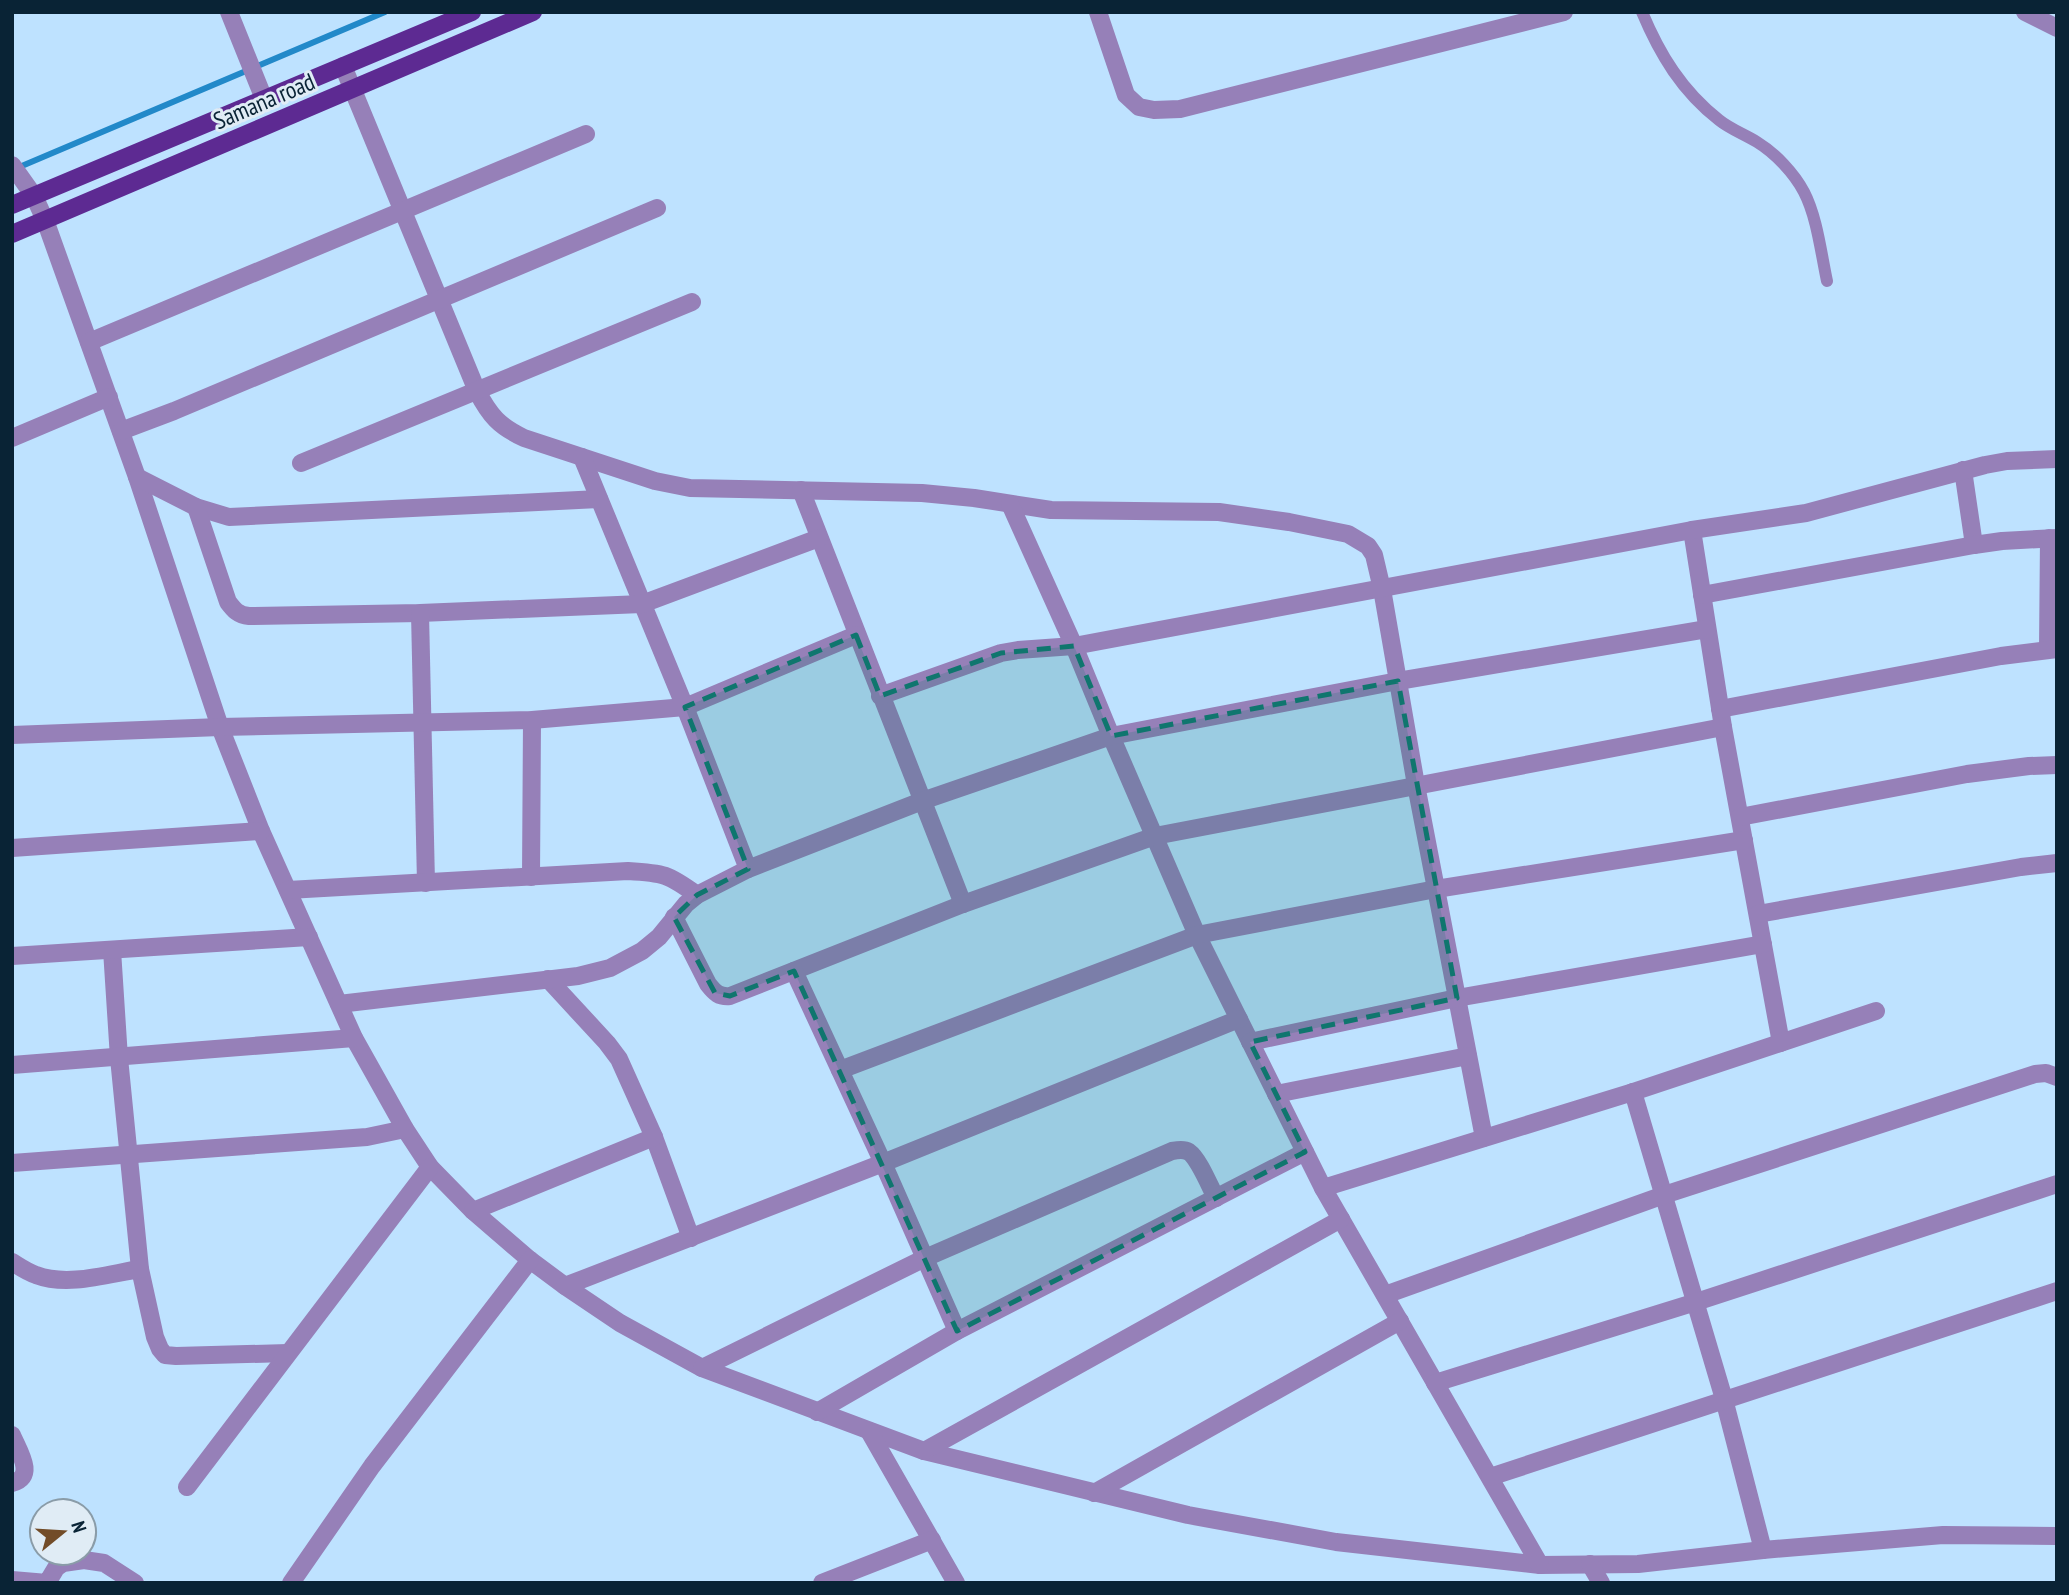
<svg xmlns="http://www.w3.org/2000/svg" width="2069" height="1595" font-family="'PT Sans Narrow',sans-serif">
<rect width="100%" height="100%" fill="#bee2ff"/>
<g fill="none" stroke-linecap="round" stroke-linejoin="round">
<polyline stroke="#2289c9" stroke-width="6" points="17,168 385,12"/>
<path stroke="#9680b8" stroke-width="12" d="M1642,12C1660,55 1682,91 1719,120C1730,129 1744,134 1757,142C1775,153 1794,173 1804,192C1817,217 1821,253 1827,281"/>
<g stroke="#9680b8" stroke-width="18">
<polyline points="229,12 264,99"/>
<polyline points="1098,12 1126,95 1139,107 1154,110 1180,109 1564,12"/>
<polyline points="2025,12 2057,28"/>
<path d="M343,66L477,391C490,416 499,426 524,438L655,481L690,488L922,493L974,498L1051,510L1219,512L1289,522L1348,534L1368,546L1374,555L1382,589L1416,785L1484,1138"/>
<polyline points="12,165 34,196 45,220 137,477 220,727 261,831 354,1038 405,1129 430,1167 473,1211 530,1260 565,1286 620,1323 702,1368 924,1451 1188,1515 1336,1542 1540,1565 1638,1564 1763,1550 1943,1535 2057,1536"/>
<polyline points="89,342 586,134"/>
<polyline points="121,431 174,411 657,208"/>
<polyline points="12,438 109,397"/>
<polyline points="582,457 685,707 748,869"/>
<polyline points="301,463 692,302"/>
<polyline points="1963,470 1974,545"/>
<polyline points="137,477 196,507 229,517 599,499"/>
<polyline points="801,490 963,904"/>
<polyline points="1010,504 1074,646 1111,736 1197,935 1323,1188 1540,1565"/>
<path d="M196,507L228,602C234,610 238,615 249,616L420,613L642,604L819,538"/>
<polyline points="1692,530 1723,727 1781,1043"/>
<polyline points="1702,595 1974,545 2002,541 2057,538"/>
<polyline points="420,613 426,883"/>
<polyline points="2048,649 2049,538"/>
<polyline points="880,696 1001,653 1018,650 1074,646 1692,530 1806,513 1985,465 2007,461 2057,459"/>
<polyline points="1720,709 2001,656 2057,649"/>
<polyline points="12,735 220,727 532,720 685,707 856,635"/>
<polyline points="1740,817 1967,774 2029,766 2057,765"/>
<polyline points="12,848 261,831"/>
<polyline points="531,877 532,720"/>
<path d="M288,890L628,871C664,873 668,874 697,895"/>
<polyline points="1758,914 2021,867 2057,863"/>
<path d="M674,917L708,984C715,993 719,997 730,996L963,904L1155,836L1723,727"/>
<polyline points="112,950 119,1058 140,1269 155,1337 160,1349 165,1355 176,1356 288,1353"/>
<polyline points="12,956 309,937"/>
<polyline points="794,971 883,1163 957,1331"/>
<polyline points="548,979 607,1043 619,1059 654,1137 691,1238"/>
<polyline points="339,1004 578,976 610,968 642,951 659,937 686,904 697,895 748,869 922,801 1111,736 1398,681 1707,629"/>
<polyline points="1250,1042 1457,998 1763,944"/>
<polyline points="12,1065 354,1038"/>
<polyline points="840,1070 1197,935 1436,889 1744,840"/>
<polyline points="1633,1092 1724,1399 1763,1550"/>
<polyline points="1276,1094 1468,1056"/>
<polyline points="12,1163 367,1137 405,1129"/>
<polyline points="1323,1188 1633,1092 1876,1011"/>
<polyline points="473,1211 654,1137"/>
<path d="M12,1262C20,1267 27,1272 36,1275C68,1287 108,1274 140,1269"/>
<polyline points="565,1286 883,1163 1239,1019"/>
<polyline points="1385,1295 1664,1195 2035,1074 2046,1073 2057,1077"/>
<path d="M702,1368L925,1258L1172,1151C1178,1150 1184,1149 1189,1152C1199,1159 1210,1187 1216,1198"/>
<polyline points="1435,1383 1696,1302 2057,1184"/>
<polyline points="817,1412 957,1331 1305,1152"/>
<polyline points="869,1431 956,1583"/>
<path d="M12,1435C18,1450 37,1477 12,1483"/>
<polyline points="924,1451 1341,1219"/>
<polyline points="1490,1477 2057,1291"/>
<polyline points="187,1487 430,1167"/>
<polyline points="1094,1493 1400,1321"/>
<polyline points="1590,1564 1601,1583"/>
<polyline points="12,1580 47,1583 56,1568 63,1563 84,1560 104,1563 135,1583"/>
<polyline points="291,1583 372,1466 530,1260"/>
<polyline points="822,1583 932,1540"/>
</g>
<g stroke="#5d2a92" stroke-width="18">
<polyline points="12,205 472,12"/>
<polyline points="12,234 533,12"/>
</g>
</g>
<path fill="#0f766e" fill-opacity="0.2" stroke="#0f766e" stroke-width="5" stroke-dasharray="14 9" stroke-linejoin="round" d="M856,635L880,696L1001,653L1074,646L1111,736L1398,681L1457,998L1250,1042L1305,1152L957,1331L794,971L730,996L715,993L674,917L697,895L748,869L685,707Z"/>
<g text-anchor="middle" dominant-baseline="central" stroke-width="6" stroke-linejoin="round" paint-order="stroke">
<g font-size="24" fill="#092335" stroke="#e0ecf5">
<text transform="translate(264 101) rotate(-23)">Samana road</text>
</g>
</g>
<rect width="2069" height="1595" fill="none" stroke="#092335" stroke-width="28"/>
<g transform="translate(63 1532) rotate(72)"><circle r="33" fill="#e0ecf5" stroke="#8a9ca8" stroke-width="2"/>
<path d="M0-5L12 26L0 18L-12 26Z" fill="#724c28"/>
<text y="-10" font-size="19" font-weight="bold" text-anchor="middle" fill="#092335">N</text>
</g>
</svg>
